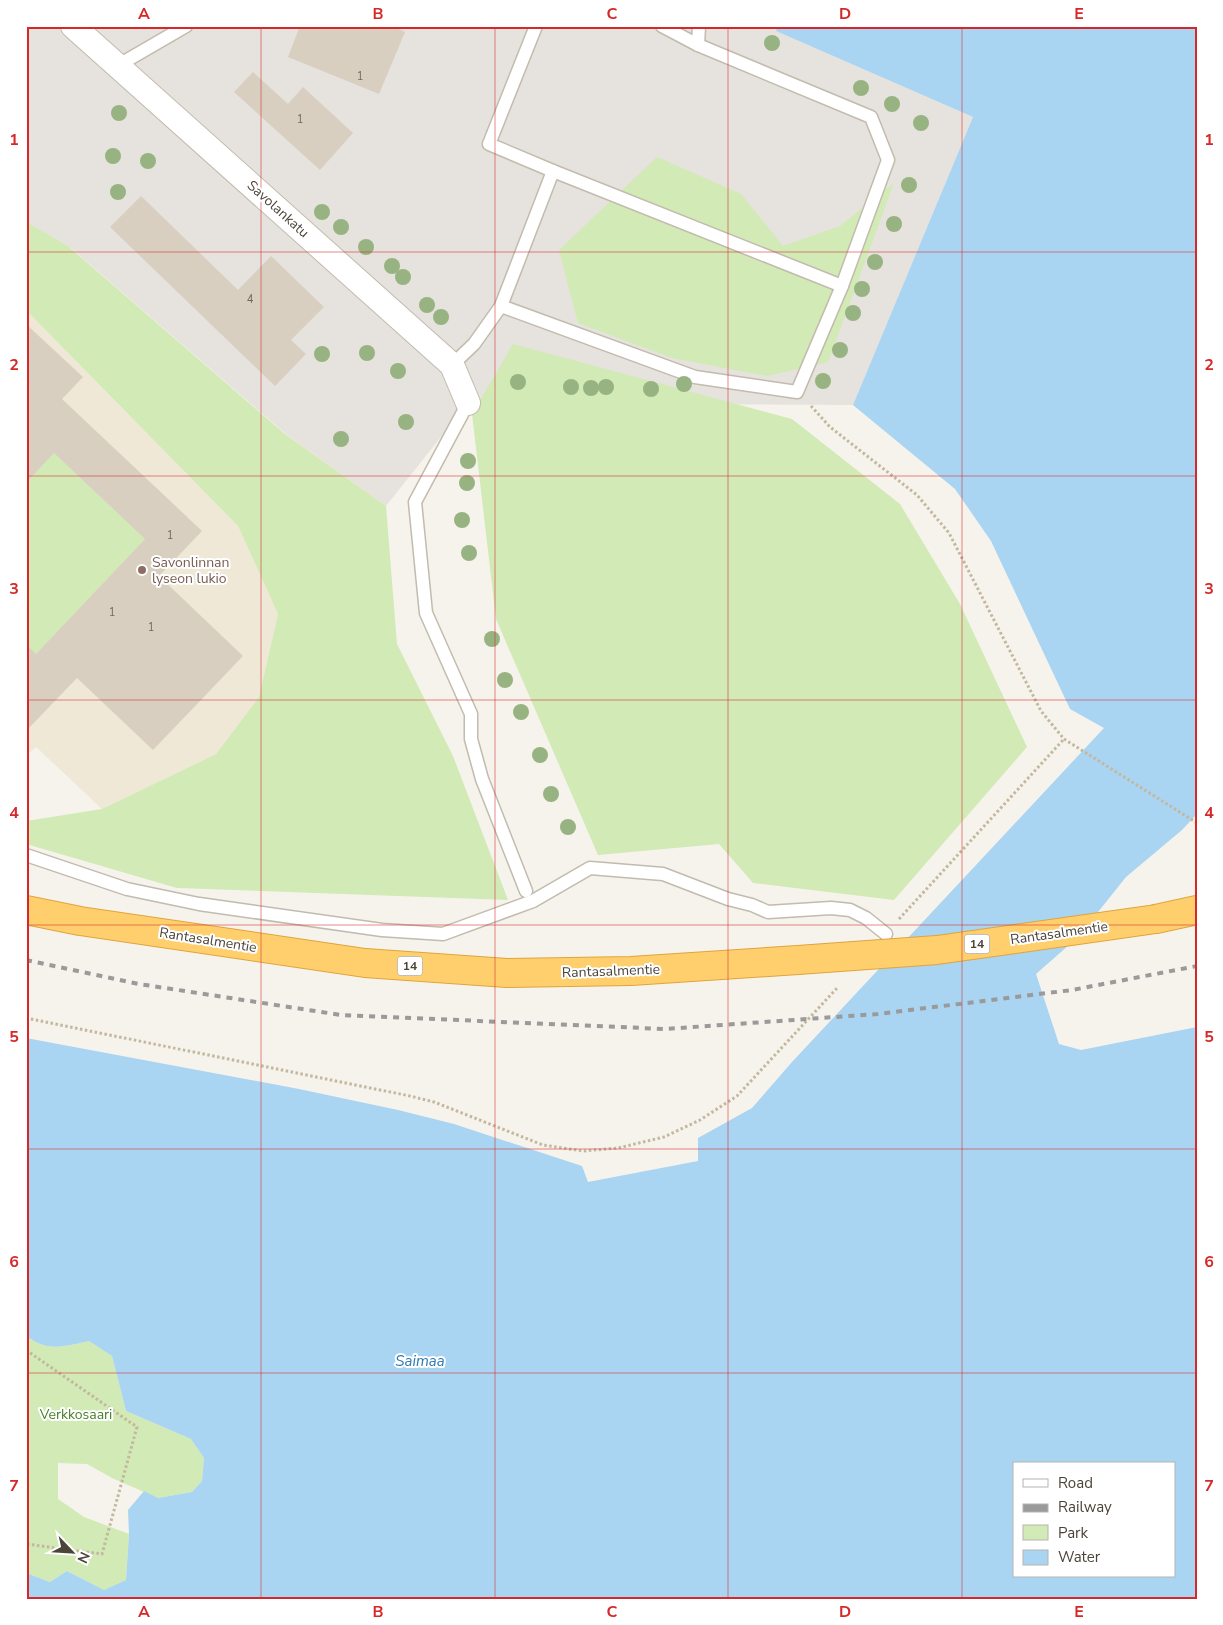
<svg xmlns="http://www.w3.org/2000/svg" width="1223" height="1625" font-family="'Nunito Sans',sans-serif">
<rect width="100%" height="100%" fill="#f6f3ec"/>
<polygon fill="#e6e2dd" points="26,26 777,26 776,31 973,117 853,405 468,403 386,506 287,435 71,248 26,223"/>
<polygon fill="#efe8d6" points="26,310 238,526 278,614 259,697 216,754 102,809 36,747 26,756"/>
<g fill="#d2eab5">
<polygon points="657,157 741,194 783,246 840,226 894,183 828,362 767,376 672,358 578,323 559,250"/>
<polygon points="26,222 68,246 285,434 386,506 397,644 453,756 508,900 177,888 26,844 26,821 102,809 216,754 259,697 278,614 238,526 26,310"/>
<polygon points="513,344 792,419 900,504 960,604 1027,747 894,900 753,883 719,844 598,855 496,619 472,414"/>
<polygon points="54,453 145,539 36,654 26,644 26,483"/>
<path d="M26,1335C45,1353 66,1346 89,1341L112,1356L126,1411L191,1439L204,1458L202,1481L192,1492L158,1498L112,1478L87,1464L58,1463V1499L84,1517L129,1534L126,1580L104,1590L67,1571L50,1582L26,1573Z"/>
</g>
<path fill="#a9d4f2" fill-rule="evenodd" d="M777,26H1197V814L1182,830L1126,877L1078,937L1036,974L1059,1044L1081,1050L1197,1027V1599H26V1573L50,1582L67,1571L104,1590L126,1580L129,1534L128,1510L144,1491L158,1498L192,1492L202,1481L204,1458L191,1439L126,1411L112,1356L89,1341C66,1346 45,1353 26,1335V1038L299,1089L398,1110L454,1124L582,1166L588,1182L698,1161V1138L752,1108L792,1062L1104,728L1070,709L991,541L955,489L853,405L973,117L776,31ZM1014,1464H1174V1576H1014Z"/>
<g fill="#d8cfc1">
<polygon points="300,26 392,26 405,32 379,94 288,57"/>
<polygon points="253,72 288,104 303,87 353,133 320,170 234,92"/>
<polygon points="141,196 238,290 271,256 324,307 291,340 306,354 275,386 110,227"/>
<polygon points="26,324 83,377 62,399 202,531 159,576 243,656 153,750 77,678 26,731 26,644 36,654 145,539 54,453 26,483"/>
</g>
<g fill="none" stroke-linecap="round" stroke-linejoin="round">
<defs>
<g id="lane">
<polyline points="698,45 699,26"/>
<polyline points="117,66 186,26"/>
<polyline points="553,171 842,286"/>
<polyline points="501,306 695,377 797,392 842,286 888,160 871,117 698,45 662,26"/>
<polyline points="452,365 474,344 501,306 553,171 489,144 536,26"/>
<polyline points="468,403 415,502 426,613 471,714 471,739 482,779 526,891"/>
<polyline points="26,855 127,889 199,904 382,930 443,934 533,901 590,868 663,874 728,899 752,905 768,912 831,908 850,910 866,918 886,934"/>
</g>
<polyline id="street" points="73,26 452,365 468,403"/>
<g id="highway">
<polyline points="26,910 80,921 365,963 507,973 631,971 798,960"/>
<polyline points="1156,919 1197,910"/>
</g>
</defs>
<use href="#lane" stroke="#c2bbae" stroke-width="15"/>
<use href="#street" stroke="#c2bbae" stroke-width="26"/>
<use href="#highway" stroke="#e0a43c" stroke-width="30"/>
<g stroke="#c4b79f" stroke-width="3" stroke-dasharray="2.5 2.5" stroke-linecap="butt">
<polyline points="811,406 830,427 917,495 949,533 1041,711 1064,739 1197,823"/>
<polyline points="899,919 1064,739"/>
<polyline points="26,1018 410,1096 434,1102 543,1145 583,1151 618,1148 664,1137 700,1120 737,1096 838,987"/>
<polyline points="26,1350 137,1427 102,1554 26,1544"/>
</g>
<use href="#lane" stroke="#fff" stroke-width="12"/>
<use href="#street" stroke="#fff" stroke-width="24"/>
<use href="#highway" stroke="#ffcf6e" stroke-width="28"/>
<polyline stroke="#9a9a9a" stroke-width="4" stroke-dasharray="6 6" stroke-linecap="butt" points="26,960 139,984 341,1015 665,1029 878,1014 1072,990 1197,966"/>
<defs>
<polyline id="highway-bridge" points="798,960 937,950 1156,919"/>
</defs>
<use href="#highway-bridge" stroke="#e0a43c" stroke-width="30" stroke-linecap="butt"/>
<use href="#highway-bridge" stroke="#ffcf6e" stroke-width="28"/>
</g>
<g fill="#97b381">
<circle cx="772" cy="43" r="8"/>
<circle cx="861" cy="88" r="8"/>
<circle cx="892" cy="104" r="8"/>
<circle cx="119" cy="113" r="8"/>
<circle cx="921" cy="123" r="8"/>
<circle cx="113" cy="156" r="8"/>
<circle cx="148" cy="161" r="8"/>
<circle cx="909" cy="185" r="8"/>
<circle cx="118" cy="192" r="8"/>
<circle cx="322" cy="212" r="8"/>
<circle cx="894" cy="224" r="8"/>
<circle cx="341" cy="227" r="8"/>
<circle cx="366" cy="247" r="8"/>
<circle cx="875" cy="262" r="8"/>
<circle cx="392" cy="266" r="8"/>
<circle cx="403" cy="277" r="8"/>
<circle cx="862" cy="289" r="8"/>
<circle cx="427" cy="305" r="8"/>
<circle cx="853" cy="313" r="8"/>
<circle cx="441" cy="317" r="8"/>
<circle cx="840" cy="350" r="8"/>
<circle cx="367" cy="353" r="8"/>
<circle cx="322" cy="354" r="8"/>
<circle cx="398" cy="371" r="8"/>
<circle cx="823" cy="381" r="8"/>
<circle cx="518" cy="382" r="8"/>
<circle cx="684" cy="384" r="8"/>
<circle cx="571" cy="387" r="8"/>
<circle cx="606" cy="387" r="8"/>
<circle cx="591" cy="388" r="8"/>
<circle cx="651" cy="389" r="8"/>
<circle cx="406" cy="422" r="8"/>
<circle cx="341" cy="439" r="8"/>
<circle cx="468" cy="461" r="8"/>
<circle cx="467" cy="483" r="8"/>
<circle cx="462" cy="520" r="8"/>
<circle cx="469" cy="553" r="8"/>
<circle cx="492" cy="639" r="8"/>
<circle cx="505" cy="680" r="8"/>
<circle cx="521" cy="712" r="8"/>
<circle cx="540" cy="755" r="8"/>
<circle cx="551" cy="794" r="8"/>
<circle cx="568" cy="827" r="8"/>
</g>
<path fill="none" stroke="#d62828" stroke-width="1" stroke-opacity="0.55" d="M261,26V1599M495,26V1599M728,26V1599M962,26V1599M26,252H1197M26,476H1197M26,700H1197M26,925H1197M26,1149H1197M26,1373H1197"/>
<circle fill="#8d6e63" stroke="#fff" stroke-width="2" cx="142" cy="570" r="5"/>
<g text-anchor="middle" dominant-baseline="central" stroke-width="4" stroke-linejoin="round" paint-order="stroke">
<g font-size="11" fill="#6e675b">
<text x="360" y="76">1</text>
<text x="300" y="119">1</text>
<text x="250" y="299">4</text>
<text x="170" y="535">1</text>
<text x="112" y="612">1</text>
<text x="151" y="627">1</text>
</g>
<g fill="#fff" stroke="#817c74" stroke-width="1">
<rect x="964.5" y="934.5" width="25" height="19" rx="4"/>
<rect x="397.5" y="956.5" width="25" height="19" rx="4"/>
</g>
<g font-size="12" font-weight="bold" fill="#4b4439">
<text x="977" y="944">14</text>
<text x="410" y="966">14</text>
</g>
<g font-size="14" fill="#4b4439" stroke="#fff">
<text transform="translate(278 209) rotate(42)">Savolankatu</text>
<text transform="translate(1059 933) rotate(-8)">Rantasalmentie</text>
<text transform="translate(208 940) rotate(9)">Rantasalmentie</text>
<text transform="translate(611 971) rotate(-2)">Rantasalmentie</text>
</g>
<g font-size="14" fill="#785e54" stroke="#fff" text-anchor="start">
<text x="152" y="562">Savonlinnan<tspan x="152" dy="16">lyseon lukio</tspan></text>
</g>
<g font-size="14" fill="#4a7f2a" stroke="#fff">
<text x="76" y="1414">Verkkosaari</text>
</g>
<g font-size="15" font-style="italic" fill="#2e7ab2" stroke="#fff">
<text x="420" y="1361">Saimaa</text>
</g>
</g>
<rect width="1223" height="1625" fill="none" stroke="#ffffff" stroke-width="55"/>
<rect x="1013" y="1462" width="162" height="115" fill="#ffffff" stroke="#b7b4b0"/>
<rect x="1023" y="1479" width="25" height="8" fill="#ffffff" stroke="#b7b4b0"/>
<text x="1058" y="1488" font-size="15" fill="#4b4439">Road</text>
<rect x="1023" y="1504" width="25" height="8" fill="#9a9a9a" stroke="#b7b4b0"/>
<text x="1058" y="1512" font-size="15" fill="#4b4439">Railway</text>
<rect x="1023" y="1525" width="25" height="15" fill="#d2eab5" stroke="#b7b4b0"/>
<text x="1058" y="1538" font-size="15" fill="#4b4439">Park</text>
<rect x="1023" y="1550" width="25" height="15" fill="#a9d4f2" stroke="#b7b4b0"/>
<text x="1058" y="1562" font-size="15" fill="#4b4439">Water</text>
<g transform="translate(72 1552) rotate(115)" stroke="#ffffff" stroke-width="4" paint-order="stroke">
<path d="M0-4L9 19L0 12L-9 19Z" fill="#4b4439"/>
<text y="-8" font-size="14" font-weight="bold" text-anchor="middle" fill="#4b4439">N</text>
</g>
<rect x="28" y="28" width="1168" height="1570" fill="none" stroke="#d62828" stroke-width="2"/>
<g font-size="16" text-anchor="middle" font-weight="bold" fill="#d62828">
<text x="144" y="19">A</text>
<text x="378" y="19">B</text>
<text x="612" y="19">C</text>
<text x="845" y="19">D</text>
<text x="1079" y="19">E</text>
<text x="14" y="145">1</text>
<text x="1209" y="145">1</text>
<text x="14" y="370">2</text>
<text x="1209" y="370">2</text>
<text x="14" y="594">3</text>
<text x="1209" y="594">3</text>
<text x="14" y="818">4</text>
<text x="1209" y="818">4</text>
<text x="14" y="1042">5</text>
<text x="1209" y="1042">5</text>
<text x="14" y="1267">6</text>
<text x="1209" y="1267">6</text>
<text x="14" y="1491">7</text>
<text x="1209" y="1491">7</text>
<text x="144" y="1617">A</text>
<text x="378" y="1617">B</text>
<text x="612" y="1617">C</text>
<text x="845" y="1617">D</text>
<text x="1079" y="1617">E</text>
</g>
</svg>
